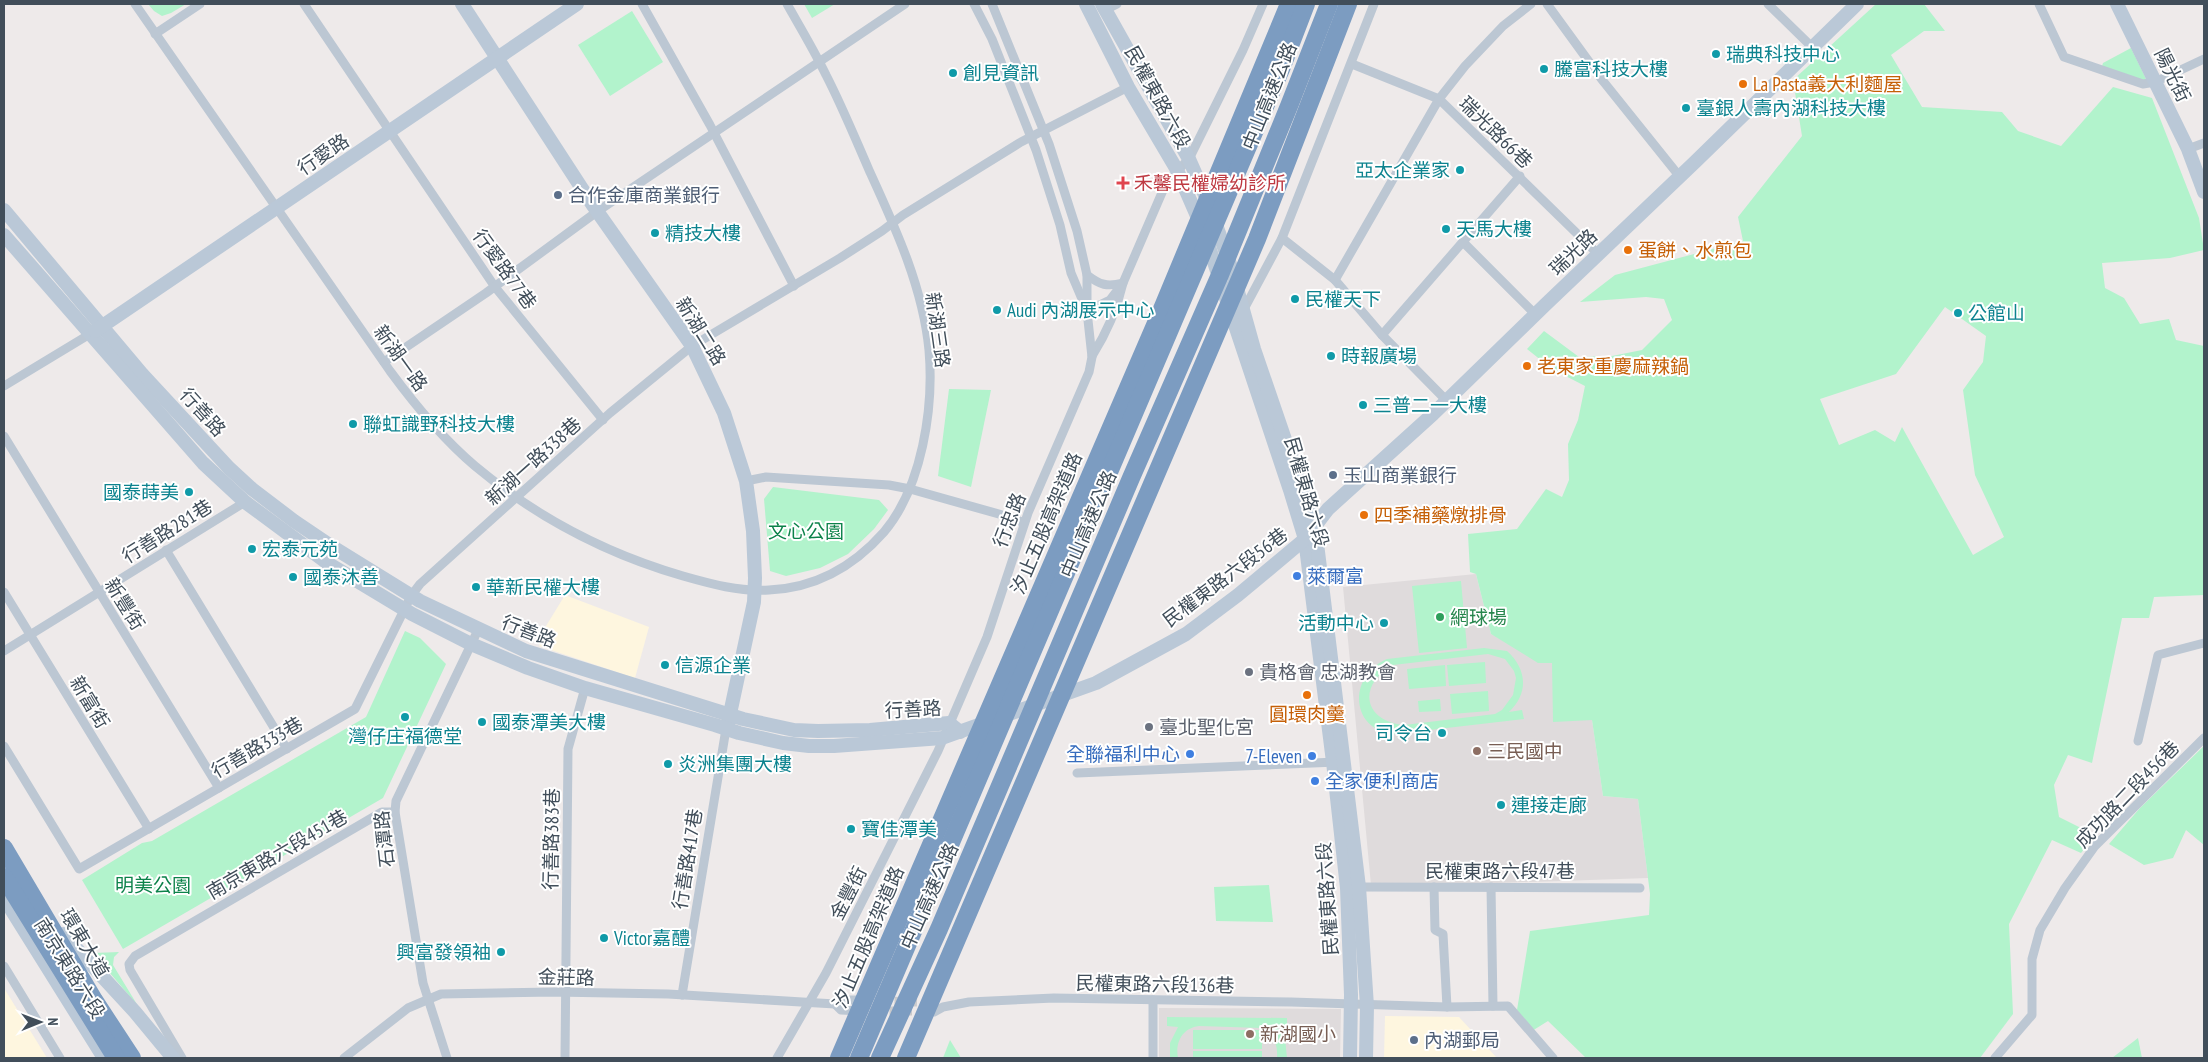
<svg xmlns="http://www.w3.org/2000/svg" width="2208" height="1062" font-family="'PT Sans Narrow','Noto Sans TC',sans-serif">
<rect width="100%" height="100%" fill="#eeeaea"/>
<g fill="#fef6df">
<polygon points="565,595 649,627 635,678 539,646 546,626"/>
<polygon points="4,988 47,1058 4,1058"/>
<polygon points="1385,1016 1459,1017 1497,1058 1384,1058"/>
</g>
<g fill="#dfdbdc">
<polygon points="1476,574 1491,634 1553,663 1592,720 1603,796 1638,799 1648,878 1469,884 1371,885 1343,587"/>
<polygon points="1159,1008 1341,1009 1340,1058 1159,1058"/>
</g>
<g fill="#b2f3cc" fill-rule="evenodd">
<polygon points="148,4 186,4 171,13 162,16 154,11"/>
<polygon points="804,4 835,4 812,18"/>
<path d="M1876,4H1924L1945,31H1924L1891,55L1922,107L2002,112L2018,131L2061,146L2113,87L2152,98L2199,218L2204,250L2170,258L2102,263L2105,288L2124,298L2140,324L2169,319L2176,340L2204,346V595L2154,597L2149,618H2122L2092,763L2068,755L2054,785L2059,817L2095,835L2081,853L2052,840L2009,924L2013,1014L1980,1058H1586L1548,1021L1532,1031L1517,1010L1530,931L1649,915L1650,894L1638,799L1603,796L1592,720L1553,722L1552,663H1538L1491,634L1476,574L1470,572L1468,534L1517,529L1546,489L1562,497L1569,480L1568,444L1578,420L1585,386L1552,369L1527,349L1544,331L1579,357L1612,356L1642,350L1672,320L1664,299L1646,297L1580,302L1615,275L1743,241L1738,217L1802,136L1793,80ZM1945,307L1986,336L1983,362L1963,390L1975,475L2004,537L1973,555L1902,427L1895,442L1875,430L1839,445L1820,399L1896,374Z"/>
<polygon points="632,11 663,62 610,96 578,45"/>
<polygon points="2131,48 2147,81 2101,70 2103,63"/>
<polygon points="949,389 991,390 971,487 938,476"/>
<polygon points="773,487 879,500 888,510 874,529 848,554 820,568 786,576 770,571 764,499"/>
<polygon points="1461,581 1467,648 1419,653 1412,586"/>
<polygon points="405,631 420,638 446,664 383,798 123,949 82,880 142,843 152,841 366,717"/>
<path d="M1484,648L1507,651C1527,669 1529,693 1509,712L1522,710L1524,719L1395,734C1349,731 1348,675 1387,659ZM1488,654L1505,659L1514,671L1516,678L1513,695L1502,710L1495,714L1404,725C1362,721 1358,684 1393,665Z"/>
<polygon points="1485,662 1486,683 1449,686 1447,665"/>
<polygon points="1445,665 1446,686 1409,689 1407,669"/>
<polygon points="1488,691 1489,711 1452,714 1450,694"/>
<polygon points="1440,699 1441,711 1419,712 1418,701"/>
<polygon points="2204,746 2204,845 2186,830 2173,858 2144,865 2109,844 2140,808"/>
<polygon points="1269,885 1273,922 1216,921 1214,887"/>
<polygon points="119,952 114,957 113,965 138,1006 93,953"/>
<path d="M1167,1017L1287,1018V1027H1277L1285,1038L1287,1058H1277C1278,1045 1274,1035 1262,1028L1199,1026C1182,1028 1175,1043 1178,1058H1170V1043L1178,1027L1167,1026Z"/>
<rect x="1193" y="1030" width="69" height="19"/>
<polygon points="2138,1038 2142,1058 2112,1058"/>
<polygon points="950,1040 961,1058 943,1058"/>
<rect x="1193" y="1051" width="69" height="7"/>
</g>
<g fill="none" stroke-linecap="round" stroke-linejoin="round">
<g stroke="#cbcbcd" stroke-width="9" stroke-dasharray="9 4.5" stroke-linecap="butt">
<polyline points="881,1001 920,1002"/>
<polyline points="876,1011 916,1011"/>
</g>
<g stroke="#bcc7d3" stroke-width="9">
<path d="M135,4L390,371C415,405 443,439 475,466C536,517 607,554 683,576C711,584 740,592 769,590C815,588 854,566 884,532C922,487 934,408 929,350C923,287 895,227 869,170C855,138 842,106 826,75C814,50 800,27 787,4"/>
<polyline points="304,4 495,287 603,420"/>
<polyline points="642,4 710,125 794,286"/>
<polyline points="974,4 992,39 1036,150 1060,225 1071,273 1085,306"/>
<polyline points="1547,4 1603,81 1680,177"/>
<polyline points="1768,4 1812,47"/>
<polyline points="2039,4 2064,57 2143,84 2155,82 2204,59"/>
<polyline points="1105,10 1117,4"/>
<polyline points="155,34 200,4"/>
<polyline points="1352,64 1439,99 1598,254"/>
<polyline points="2188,149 2204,143"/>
<polyline points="1282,238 1335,280 1382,335 1446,400"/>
<polyline points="1463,242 1535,314"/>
<path d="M1087,275C1100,285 1107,287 1123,283C1117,309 1106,334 1092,356"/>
<polyline points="1335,280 1439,99 1465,66 1503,26 1531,4"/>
<polyline points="1087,311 1110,300 1123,283 1167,181 1189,159 1243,50 1263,4"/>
<polyline points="1243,311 1282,238 1374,4"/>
<polyline points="1382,335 1520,176"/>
<polyline points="384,362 486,293 598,211 905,4"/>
<polyline points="4,386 90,334"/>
<polyline points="4,436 219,788"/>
<polyline points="746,481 766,477 889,485 910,489 1013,518 1024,523"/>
<polyline points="166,550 287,749"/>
<polyline points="4,592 149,829"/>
<polyline points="4,651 245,502"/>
<polyline points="2138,741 2158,655 2204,643"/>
<polyline points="4,746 79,869 355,709 411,596 420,584 610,413 692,346 840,258 882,231 903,215 1021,142 1128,87"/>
<polyline points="1077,773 1337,762"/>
<polyline points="1359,887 1640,888"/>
<polyline points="1434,887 1435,930 1443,934 1447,1007"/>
<polyline points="1491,887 1493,1006"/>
<polyline points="4,966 60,1058"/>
<polyline points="682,995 726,729"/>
<polyline points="835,1004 841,1010 861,1011"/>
<polyline points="925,1012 934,1012 943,1007 969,1002 1054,998 1291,1002 1447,1007 1508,1006 1553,1058"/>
<polyline points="182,1058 130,970 129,964 135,956 382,812 395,812"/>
<polyline points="344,1058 408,1008 441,994 554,992 668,994 835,1004 845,1000 864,1000"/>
<polyline points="447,1058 423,983 395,812 396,801 478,630"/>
<polyline points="565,1058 568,749 585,688"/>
<polyline points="777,1058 826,973 938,751 987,637 1028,513 1089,372 1092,357 1087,311 1087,275 1077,231 1049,144 992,4"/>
<polyline points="1153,1058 1153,1000"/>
<polyline points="1995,1058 2032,1015 2032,959 2040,930 2065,888 2095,846 2204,738"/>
</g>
<g stroke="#bac8d7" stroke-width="14">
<polyline points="462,4 592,204 692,346 724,413 746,481 753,531 755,578 754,602 728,723"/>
<polyline points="1086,4 1128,87 1177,170 1204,232 1290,490 1305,539 1333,762 1347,888 1351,995 1350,1058"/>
<polyline points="1102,4 1189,159 1208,202 1231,267 1254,349 1315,527 1359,887 1367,1006 1366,1058"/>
<polyline points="2117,4 2188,149 2204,192"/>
<polyline points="4,210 142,374 229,468 252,489 294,521 331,546 420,601 526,651 743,719 794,730 818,731 870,730 949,723 960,732"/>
<polyline points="4,235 203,463 245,502 329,564 412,614 471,644 528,668 585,688 715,725 739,733 783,743 809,746 834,746 942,738 1096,683 1186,634 1238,595 1305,539 1328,509 1433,414 1545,305 1695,162 1857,4"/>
<polyline points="95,331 577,4"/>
<polyline points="4,898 104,1058"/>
<polyline points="63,934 135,1012 173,1058"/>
</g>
<g stroke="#7c9cc1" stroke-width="18">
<polyline points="4,848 94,1000 132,1058"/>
<polyline points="4,877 116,1058"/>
<polyline points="839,1058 1162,309 1289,4"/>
<polyline points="859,1058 1281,69 1306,4"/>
<polyline points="880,1058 939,929 1131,478 1219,277 1289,106 1329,4"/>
<polyline points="906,1058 1257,239 1348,4"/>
</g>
</g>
<g fill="#0f9aa8" stroke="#fff" stroke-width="2">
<circle cx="1716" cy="54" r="5"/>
<circle cx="1544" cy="69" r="5"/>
<circle cx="953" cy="73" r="5"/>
<circle cx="1686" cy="108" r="5"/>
<circle cx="1460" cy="170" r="5"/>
<circle cx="1446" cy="229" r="5"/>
<circle cx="655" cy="233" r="5"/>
<circle cx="1295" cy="299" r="5"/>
<circle cx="997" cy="310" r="5"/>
<circle cx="1958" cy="313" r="5"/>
<circle cx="1331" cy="356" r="5"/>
<circle cx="1363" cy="405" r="5"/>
<circle cx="353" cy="424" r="5"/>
<circle cx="189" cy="492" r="5"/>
<circle cx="252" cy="549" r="5"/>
<circle cx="293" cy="577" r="5"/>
<circle cx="476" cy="587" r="5"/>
<circle cx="1384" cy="623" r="5"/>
<circle cx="665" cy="665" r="5"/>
<circle cx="405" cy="717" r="5"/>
<circle cx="482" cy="722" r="5"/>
<circle cx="1442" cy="733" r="5"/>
<circle cx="668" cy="764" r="5"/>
<circle cx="1501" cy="805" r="5"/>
<circle cx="851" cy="829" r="5"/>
<circle cx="604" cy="938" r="5"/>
<circle cx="501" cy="952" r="5"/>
</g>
<g fill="#e8710a" stroke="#fff" stroke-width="2">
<circle cx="1743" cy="84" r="5"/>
<circle cx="1628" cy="250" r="5"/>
<circle cx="1527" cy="366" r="5"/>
<circle cx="1364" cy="515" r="5"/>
<circle cx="1307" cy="695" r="5"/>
</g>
<path fill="#e0444e" stroke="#fff" stroke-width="2" d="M1120.5 175.5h5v5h5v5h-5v5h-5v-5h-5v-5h5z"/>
<g fill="#5c6f8a" stroke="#fff" stroke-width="2">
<circle cx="558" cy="195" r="5"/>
<circle cx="1333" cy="475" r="5"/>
<circle cx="1414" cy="1040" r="5"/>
</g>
<g fill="#3f7fe0" stroke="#fff" stroke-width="2">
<circle cx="1297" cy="576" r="5"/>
<circle cx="1190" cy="754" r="5"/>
<circle cx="1312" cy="756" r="5"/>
<circle cx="1315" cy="781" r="5"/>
</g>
<circle fill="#2e9e5b" stroke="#fff" stroke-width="2" cx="1440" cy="617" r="5"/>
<g fill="#6b7280" stroke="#fff" stroke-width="2">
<circle cx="1249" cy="672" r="5"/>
<circle cx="1149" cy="727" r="5"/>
</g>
<g fill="#8d6e63" stroke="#fff" stroke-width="2">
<circle cx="1477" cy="751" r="5"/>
<circle cx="1250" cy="1034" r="5"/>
</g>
<g text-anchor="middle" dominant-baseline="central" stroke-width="4" stroke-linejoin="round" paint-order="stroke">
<g font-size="19" fill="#0d838f" stroke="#fff" text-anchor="start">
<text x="1726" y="54">瑞典科技中心</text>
<text x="1554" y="69">騰富科技大樓</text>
<text x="963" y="73">創見資訊</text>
<text x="1696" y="108">臺銀人壽內湖科技大樓</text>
<text x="1450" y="170" text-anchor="end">亞太企業家</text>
<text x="1456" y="229">天馬大樓</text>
<text x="665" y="233">精技大樓</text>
<text x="1305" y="299">民權天下</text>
<text x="1007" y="310">Audi 內湖展示中心</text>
<text x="1968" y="313">公館山</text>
<text x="1341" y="356">時報廣場</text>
<text x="1373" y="405">三普二一大樓</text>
<text x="363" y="424">聯虹識野科技大樓</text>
<text x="179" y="492" text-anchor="end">國泰蒔美</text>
<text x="262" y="549">宏泰元苑</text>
<text x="303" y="577">國泰沐善</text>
<text x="486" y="587">華新民權大樓</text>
<text x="1374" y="623" text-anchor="end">活動中心</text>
<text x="675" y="665">信源企業</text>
<text x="492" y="722">國泰潭美大樓</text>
<text x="1432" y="733" text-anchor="end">司令台</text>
<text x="405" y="736" text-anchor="middle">灣仔庄福德堂</text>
<text x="678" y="764">炎洲集團大樓</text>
<text x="1511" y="805">連接走廊</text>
<text x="861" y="829">寶佳潭美</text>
<text x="614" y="938">Victor嘉醴</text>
<text x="491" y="952" text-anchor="end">興富發領袖</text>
</g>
<g font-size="19" fill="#414e5a" stroke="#fff">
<text transform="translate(2173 75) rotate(64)">陽光街</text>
<text transform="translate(1269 96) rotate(-68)">中山高速公路</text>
<text transform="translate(1158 97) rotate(61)">民權東路六段</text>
<text transform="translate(1496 132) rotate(44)">瑞光路66巷</text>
<text transform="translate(323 154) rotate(-34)">行愛路</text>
<text transform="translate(1573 252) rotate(-44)">瑞光路</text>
<text transform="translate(505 269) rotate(54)">行愛路77巷</text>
<text transform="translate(938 330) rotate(82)">新湖三路</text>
<text transform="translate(701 331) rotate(58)">新湖二路</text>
<text transform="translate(401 358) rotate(54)">新湖一路</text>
<text transform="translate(203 412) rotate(48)">行善路</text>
<text transform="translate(533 461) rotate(-42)">新湖一路338巷</text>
<text transform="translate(1307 492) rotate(74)">民權東路六段</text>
<text transform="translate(1009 520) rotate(-69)">行忠路</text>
<text transform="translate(1046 523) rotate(-67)">汐止五股高架道路</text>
<text transform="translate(1088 524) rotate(-67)">中山高速公路</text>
<text transform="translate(167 531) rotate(-32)">行善路281巷</text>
<text transform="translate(1225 577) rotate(-37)">民權東路六段56巷</text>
<text transform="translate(125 604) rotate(58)">新豐街</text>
<text transform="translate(529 631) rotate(21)">行善路</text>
<text transform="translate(90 702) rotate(59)">新富街</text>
<text transform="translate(913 709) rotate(-3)">行善路</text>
<text transform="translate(257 747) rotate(-30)">行善路333巷</text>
<text transform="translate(2127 794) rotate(-46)">成功路二段456巷</text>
<text transform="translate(384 839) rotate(-96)">石潭路</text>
<text transform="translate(551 839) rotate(-89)">行善路383巷</text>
<text transform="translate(277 854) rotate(-30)">南京東路六段451巷</text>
<text transform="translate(687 859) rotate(-81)">行善路417巷</text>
<text x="1500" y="871">民權東路六段47巷</text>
<text transform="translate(848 893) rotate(-63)">金豐街</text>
<text transform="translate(929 896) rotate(-66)">中山高速公路</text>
<text transform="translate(1327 899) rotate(-94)">民權東路六段</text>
<text transform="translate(868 937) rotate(-67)">汐止五股高架道路</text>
<text transform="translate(85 943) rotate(59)">環東大道</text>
<text transform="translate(70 968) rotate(58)">南京東路六段</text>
<text transform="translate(566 977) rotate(1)">金莊路</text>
<text transform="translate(1155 984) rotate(1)">民權東路六段136巷</text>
</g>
<g font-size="19" fill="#c56008" stroke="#fff" text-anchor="start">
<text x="1753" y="84">La Pasta義大利麵屋</text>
<text x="1638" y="250">蛋餅、水煎包</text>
<text x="1537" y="366">老東家重慶麻辣鍋</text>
<text x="1374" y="515">四季補藥燉排骨</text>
<text x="1307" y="714" text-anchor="middle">圓環肉羹</text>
</g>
<g font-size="19" fill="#be3a42" stroke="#fff" text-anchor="start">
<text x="1134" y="183">禾馨民權婦幼診所</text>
</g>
<g font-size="19" fill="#4e5e75" stroke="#fff" text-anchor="start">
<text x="568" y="195">合作金庫商業銀行</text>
<text x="1343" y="475">玉山商業銀行</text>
<text x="1424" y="1040">內湖郵局</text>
</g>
<g font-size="19" fill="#0c824a" stroke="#fff">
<text x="806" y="531">文心公園</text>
<text x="153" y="885">明美公園</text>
</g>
<g font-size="19" fill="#366cbe" stroke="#fff" text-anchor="start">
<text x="1307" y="576">萊爾富</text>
<text x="1180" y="754" text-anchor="end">全聯福利中心</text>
<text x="1302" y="756" text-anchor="end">7-Eleven</text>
<text x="1325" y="781">全家便利商店</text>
</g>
<g font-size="19" fill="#27864d" stroke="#fff" text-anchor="start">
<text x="1450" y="617">網球場</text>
</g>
<g font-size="19" fill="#5b616d" stroke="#fff" text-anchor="start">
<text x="1259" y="672">貴格會 忠湖教會</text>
<text x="1159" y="727">臺北聖化宮</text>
</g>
<g font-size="19" fill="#785e54" stroke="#fff" text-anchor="start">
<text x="1487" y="751">三民國中</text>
<text x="1260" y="1034">新湖國小</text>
</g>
</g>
<rect width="2208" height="1062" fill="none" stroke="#414e5a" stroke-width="10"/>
<g transform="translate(40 1022) rotate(89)" stroke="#ffffff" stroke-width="4" paint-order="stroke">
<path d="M0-4L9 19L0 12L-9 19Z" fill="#414e5a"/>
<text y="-8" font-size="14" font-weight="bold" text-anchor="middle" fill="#414e5a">N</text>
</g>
</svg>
